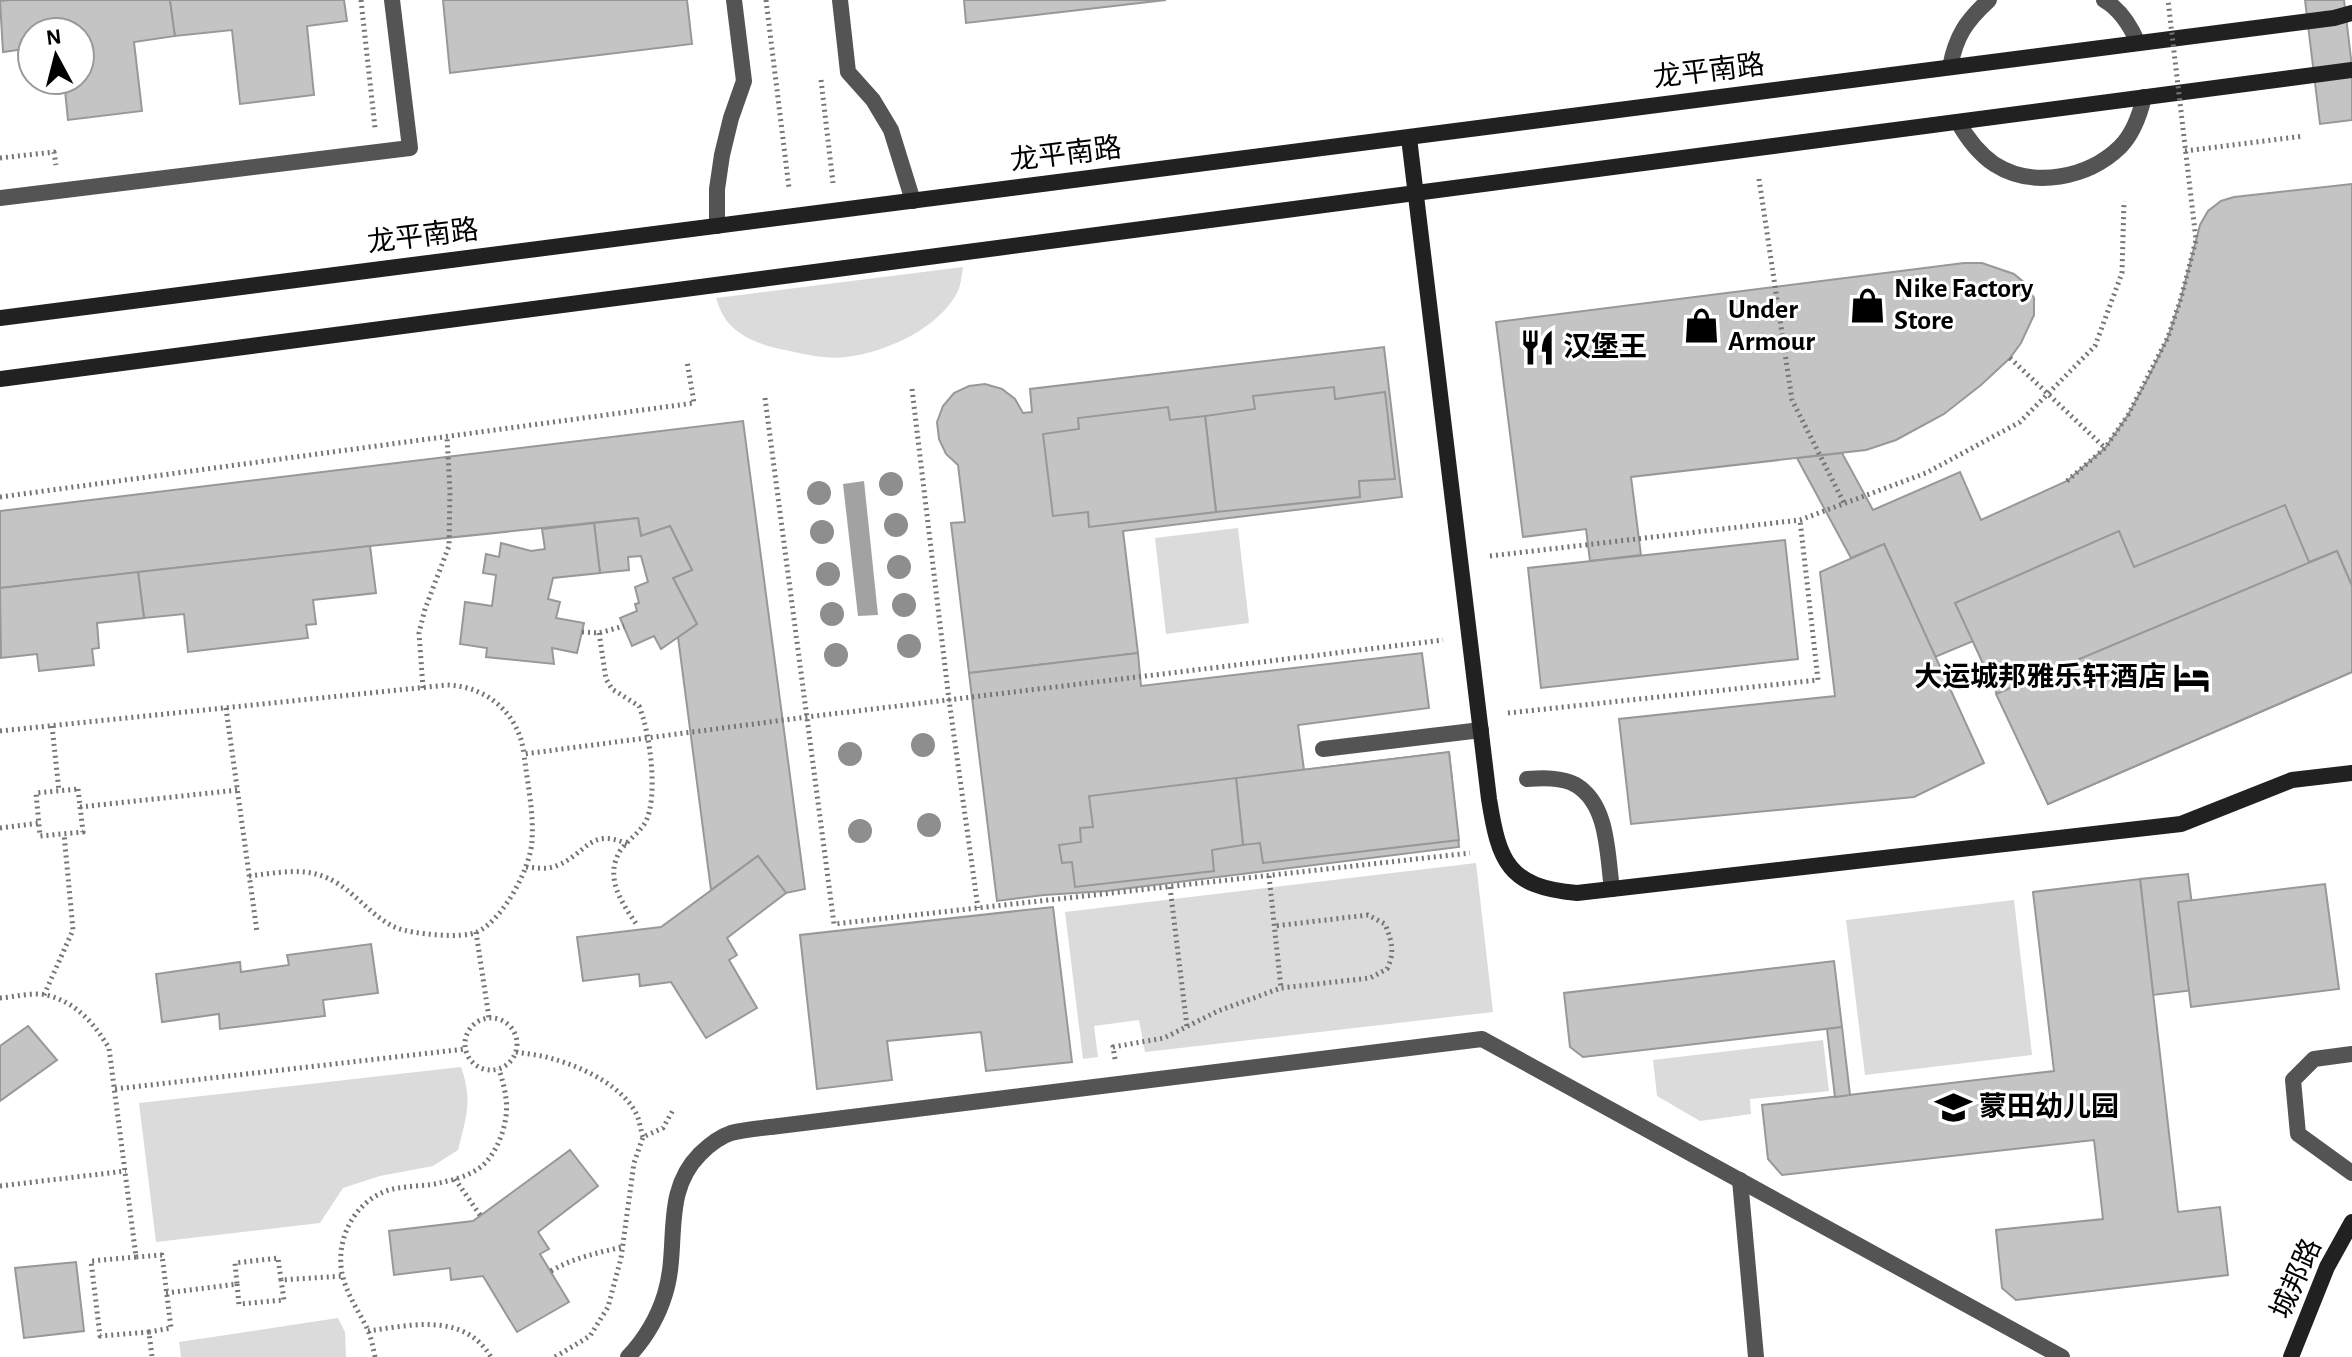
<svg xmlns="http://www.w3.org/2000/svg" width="2352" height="1357" font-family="'Alegreya Sans','Noto Sans SC',sans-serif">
<rect width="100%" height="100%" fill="#fff"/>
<g fill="#dbdbdb">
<path d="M963,267C962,274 961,284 958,291C940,328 885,353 846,357C827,360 804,354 785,350C763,346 734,336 723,315C720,310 718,304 716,298Z"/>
<polygon points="1238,528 1249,623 1166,634 1155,538"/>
<polygon points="1476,863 1493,1012 1145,1052 1139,1020 1094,1026 1098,1057 1083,1059 1065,912"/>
<polygon points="2014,900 2032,1055 1865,1075 1846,920"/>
<polygon points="1823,1040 1829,1091 1750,1099 1751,1114 1700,1121 1657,1096 1653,1060"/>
<path d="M461,1067C473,1100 466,1118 458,1150L433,1166L380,1176L343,1188L320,1223L156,1242L139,1103Z"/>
<polygon points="338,1318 345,1332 346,1357 181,1357 179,1342"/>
</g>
<polygon fill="#a2a2a2" points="864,481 878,615 858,616 843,484"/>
<g fill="#c4c4c4" stroke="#989898" stroke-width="2">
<polygon points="9,0 170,0 175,36 134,42 142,111 68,120 64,80 80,80 80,32 32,32 32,48 3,52 0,1"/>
<polygon points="170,0 344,0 347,21 307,26 314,95 240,104 232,30 175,36"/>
<polygon points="443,0 687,0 692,44 450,73"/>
<polygon points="964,0 1166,0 966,23"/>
<polygon points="2305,0 2344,0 2352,67 2352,120 2320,124"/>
<polygon points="2352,184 2352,672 2048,804 1973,641 1935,657 1884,544 1851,558 1797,458 1842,453 1873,510 1960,472 1981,520 2067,481 2105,448 2128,415 2149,376 2168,337 2181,298 2200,225 2208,211 2221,201 2234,197"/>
<polygon points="1964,263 1982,263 2014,274 2026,284 2034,298 2034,315 2021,343 2010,358 1981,385 1944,414 1896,440 1866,450 1631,477 1641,555 1590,561 1586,529 1523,537 1496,322"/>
<polygon points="1384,347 1402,497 1123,531 1138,653 969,673 951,523 965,522 958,465 946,454 939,439 937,422 943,406 954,393 969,386 985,384 1002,389 1015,399 1023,413 1032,412 1030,389"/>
<polygon points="1334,387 1335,399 1385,392 1395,479 1359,481 1360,497 1216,512 1205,416 1255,409 1253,396"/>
<polygon points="1168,407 1170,420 1205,416 1216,512 1089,527 1088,512 1053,516 1043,434 1079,429 1078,418"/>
<polygon points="743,421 805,889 786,893 758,856 711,890 678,637 697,624 673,578 692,570 670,526 641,536 638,518 370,546 0,588 0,511"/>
<polygon points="2285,505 2309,562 2337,551 2352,586 2352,672 2048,804 1955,603 2119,531 2134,567"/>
<polygon points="638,518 641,536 670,526 692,570 673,578 697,624 661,649 654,636 632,646 620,618 637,611 635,604 639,603 635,587 648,582 641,556 628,557 629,570 600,573 594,523"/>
<polygon points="594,523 600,573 553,578 548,599 560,602 556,618 584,623 577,653 552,648 554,664 486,657 487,648 460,644 465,602 492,606 496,575 483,573 486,554 499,557 501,543 531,551 545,549 542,529"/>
<polygon points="1785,540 1798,659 1541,688 1528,568"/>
<polygon points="1884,544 1984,763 1914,797 1631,824 1619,719 1835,696 1820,572"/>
<polygon points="370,546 376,593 313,600 316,624 306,625 308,638 188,652 184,614 144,618 138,572"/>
<polygon points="2337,551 2352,586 2352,672 2048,804 1996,694"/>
<polygon points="138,572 144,618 97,623 99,648 92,649 94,665 39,671 37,654 1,658 0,588"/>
<polygon points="1138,653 1141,686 1422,653 1429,708 1298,725 1304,770 1449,752 1459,847 1106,891 1044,895 997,901 969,673"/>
<polygon points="1449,752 1459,840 1263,863 1260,843 1243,845 1236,778"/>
<polygon points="1236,778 1243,845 1212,850 1214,871 1075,887 1072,862 1062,863 1059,845 1081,842 1080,828 1093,827 1089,796"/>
<polygon points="758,856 786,893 727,938 737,955 729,960 757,1008 706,1038 671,982 640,986 639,974 583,981 577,937 661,927"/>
<polygon points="2188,874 2203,989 2153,995 2140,879"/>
<polygon points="2140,879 2178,1212 2220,1207 2228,1275 2016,1300 2002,1288 1996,1230 2103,1219 2094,1140 1782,1175 1768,1159 1762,1105 2054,1071 2033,892"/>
<polygon points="2325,884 2339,989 2191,1007 2178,902"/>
<polygon points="1053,907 1072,1062 986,1071 981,1032 887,1041 892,1080 817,1089 800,935"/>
<polygon points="371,944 378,993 323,1000 325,1016 220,1029 219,1014 162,1022 156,974 240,962 241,972 289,965 287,955"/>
<polygon points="1834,961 1842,1027 1583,1057 1570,1047 1564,993"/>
<polygon points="28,1026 57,1060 0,1101 0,1046"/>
<polygon points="1842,1027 1850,1095 1835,1097 1827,1029"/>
<polygon points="570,1150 598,1186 538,1232 549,1249 540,1254 569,1302 517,1332 483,1276 451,1280 450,1268 394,1275 389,1231 473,1221"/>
<polygon points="76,1262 84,1331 24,1338 15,1268"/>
</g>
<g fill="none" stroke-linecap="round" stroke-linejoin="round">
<g stroke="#767676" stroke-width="5" stroke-dasharray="2 4" stroke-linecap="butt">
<polyline points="361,0 375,128"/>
<polyline points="766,0 789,188"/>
<polyline points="821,80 833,183"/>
<polyline points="2185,151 2304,136"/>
<polyline points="0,158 54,152 56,165"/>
<polyline points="1759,179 1792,400 1844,503"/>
<polyline points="912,389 949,700 978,908"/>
<polyline points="765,398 834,924 1470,853"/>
<polyline points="0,497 694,403 687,361"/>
<polyline points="1490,556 1800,520 1926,473 2020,422 2095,346 2122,273 2124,201"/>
<polyline points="582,632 599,633 624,626"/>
<path d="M599,633L606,679L612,689L639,706C650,732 659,798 645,823C639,833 627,841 620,851C604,878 622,903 637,925"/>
<polyline points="423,688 419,633 425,609 449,546 450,491 447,437"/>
<polyline points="226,708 257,932"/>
<polyline points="1508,713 1818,680 1800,520"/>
<polyline points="52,726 59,791"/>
<path d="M0,731L447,685C486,686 519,713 524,754L807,717L1443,640"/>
<polygon points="78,789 83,832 40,836 36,793"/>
<polyline points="80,807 238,790"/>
<polyline points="0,828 39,823"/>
<path d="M526,867C537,868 548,870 558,865C586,854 590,827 627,844"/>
<path d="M249,876C292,871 318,864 353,895C367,907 380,921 397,928C412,934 462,939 477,932C503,920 531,868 532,840C534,811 527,782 524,754"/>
<polyline points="1269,876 1281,988"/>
<polyline points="1170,887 1187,1027"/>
<polyline points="476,932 489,1018"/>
<polyline points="44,995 73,930 64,834"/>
<path d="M0,998C14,997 32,992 46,995C76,1002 94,1023 109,1048L136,1257L162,1255L171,1328L149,1332L152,1357"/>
<circle cx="491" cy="1044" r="26"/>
<path d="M516,1052C528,1054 541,1055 553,1059C583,1067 627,1088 638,1118C640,1124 641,1131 643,1137"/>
<path d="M1115,1059L1113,1047L1164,1038L1218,1011L1281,988L1370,978L1387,969C1395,952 1392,942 1385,924L1368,915L1275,926"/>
<polyline points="115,1089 465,1049"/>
<polyline points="455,1179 480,1215"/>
<polyline points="0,1186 126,1171"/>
<polyline points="136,1257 91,1261 100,1336 149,1332"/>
<path d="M551,1271C573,1258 597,1253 622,1247"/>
<polyline points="237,1284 239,1304 284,1300 281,1280"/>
<polyline points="166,1293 237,1284 235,1263 278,1258 281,1280 343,1276"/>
<path d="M368,1331C411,1325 464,1312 491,1357"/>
<path d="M375,1357C373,1347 371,1337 367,1328C357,1308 343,1289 341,1266C338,1234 357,1200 389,1190C407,1185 426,1187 443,1182C458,1179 477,1173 487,1161C500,1146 509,1119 506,1099C505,1089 502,1079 499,1069"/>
<polyline points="555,1357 590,1336 608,1307 621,1258 634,1163 643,1137 663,1128 673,1110"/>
</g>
<g stroke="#545454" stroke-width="16">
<polyline points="1323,749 1481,730"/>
<path d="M1527,779C1542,778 1562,777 1576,785C1609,805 1607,855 1612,889"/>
<polyline points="2352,1054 2314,1059 2293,1080 2298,1134 2352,1173"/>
</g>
<g stroke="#545454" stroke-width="16">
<polyline points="840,0 848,72 873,100 891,130 913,201"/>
<path d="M2104,0C2120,9 2131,27 2138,43"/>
<path d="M1950,67C1956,36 1966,21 1989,0"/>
<path d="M1958,122C1967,138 1978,153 1994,164C2033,189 2088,178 2120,147C2133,134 2140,114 2144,97"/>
<polyline points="0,198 410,148 392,0"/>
<polyline points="717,226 717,189 722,155 731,118 744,81 734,0"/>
<polyline points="1740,1180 1756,1357"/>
<path d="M628,1357C645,1339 658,1317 665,1294C680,1246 661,1193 700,1154C709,1145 719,1137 731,1133C746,1129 764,1128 779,1126L1482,1039L2062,1357"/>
</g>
<g stroke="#212121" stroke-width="16">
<path d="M1409,138L1489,799C1499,862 1508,887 1577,893L2181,824L2292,780L2352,773"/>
<polyline points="0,318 2334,18 2352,13"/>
<polyline points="0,379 2352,70"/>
<polyline points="2291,1357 2327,1267 2352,1222"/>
</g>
<g stroke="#767676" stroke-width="5" stroke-dasharray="2 4" stroke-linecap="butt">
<polyline points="2010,358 2105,448"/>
<polyline points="2067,481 2105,448 2128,415 2168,337 2181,298 2196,240 2168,0"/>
</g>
</g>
<g fill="#8e8e8e">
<circle cx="891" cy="484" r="12"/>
<circle cx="819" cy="493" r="12"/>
<circle cx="896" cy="525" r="12"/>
<circle cx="822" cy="532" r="12"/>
<circle cx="899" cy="567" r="12"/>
<circle cx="828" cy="574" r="12"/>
<circle cx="904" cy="605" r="12"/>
<circle cx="832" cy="614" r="12"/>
<circle cx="909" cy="646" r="12"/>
<circle cx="836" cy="655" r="12"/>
<circle cx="923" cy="745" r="12"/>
<circle cx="850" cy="754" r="12"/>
<circle cx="929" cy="825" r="12"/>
<circle cx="860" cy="831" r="12"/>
</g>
<defs>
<symbol id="shop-bare" viewBox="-9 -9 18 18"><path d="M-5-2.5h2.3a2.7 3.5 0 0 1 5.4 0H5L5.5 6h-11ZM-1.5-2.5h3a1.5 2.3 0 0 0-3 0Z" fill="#000" stroke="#fff" stroke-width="2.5" paint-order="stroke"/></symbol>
<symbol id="restaurant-bare" viewBox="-9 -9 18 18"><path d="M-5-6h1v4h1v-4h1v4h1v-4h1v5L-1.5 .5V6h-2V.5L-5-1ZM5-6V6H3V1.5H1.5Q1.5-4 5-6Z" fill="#000" stroke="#fff" stroke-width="2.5" paint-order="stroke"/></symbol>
<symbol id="hotel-bare" viewBox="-9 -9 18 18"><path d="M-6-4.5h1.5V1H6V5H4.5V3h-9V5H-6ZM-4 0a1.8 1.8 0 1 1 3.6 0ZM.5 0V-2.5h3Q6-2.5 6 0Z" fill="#000" stroke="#fff" stroke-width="2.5" paint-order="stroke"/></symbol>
<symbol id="school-bare" viewBox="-9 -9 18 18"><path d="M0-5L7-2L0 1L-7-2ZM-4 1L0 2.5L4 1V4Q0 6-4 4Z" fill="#000" stroke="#fff" stroke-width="2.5" paint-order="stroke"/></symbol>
</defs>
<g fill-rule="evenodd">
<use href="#shop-bare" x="1842" y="280" width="51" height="51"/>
<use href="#shop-bare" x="1676" y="300" width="51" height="51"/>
<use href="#restaurant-bare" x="1512" y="322" width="51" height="51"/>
<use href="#hotel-bare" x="2166" y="652" width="51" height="51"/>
<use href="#school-bare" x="1928" y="1082" width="51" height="51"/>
</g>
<g text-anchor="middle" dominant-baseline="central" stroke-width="6" stroke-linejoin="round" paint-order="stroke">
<g font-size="28" fill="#000" stroke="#fff">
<text transform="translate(1709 72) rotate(-7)">龙平南路</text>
<text transform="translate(1066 155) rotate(-7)">龙平南路</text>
<text transform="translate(423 237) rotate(-7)">龙平南路</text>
<text transform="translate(2297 1279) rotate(-66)">城邦路</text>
</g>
<g font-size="28" font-weight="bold" fill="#000" stroke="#fff" text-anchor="start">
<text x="1894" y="289">Nike Factory<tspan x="1894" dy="32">Store</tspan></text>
<text x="1728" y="310">Under<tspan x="1728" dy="32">Armour</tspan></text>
<text x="1563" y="348">汉堡王</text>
<text x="2166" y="678" text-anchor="end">大运城邦雅乐轩酒店</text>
<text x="1979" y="1108">蒙田幼儿园</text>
</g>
</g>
<g transform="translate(56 56) rotate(353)"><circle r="38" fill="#ffffff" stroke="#999999" stroke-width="2"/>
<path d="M0-6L14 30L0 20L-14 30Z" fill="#000000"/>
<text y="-12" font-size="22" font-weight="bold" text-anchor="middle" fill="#000000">N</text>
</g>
</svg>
